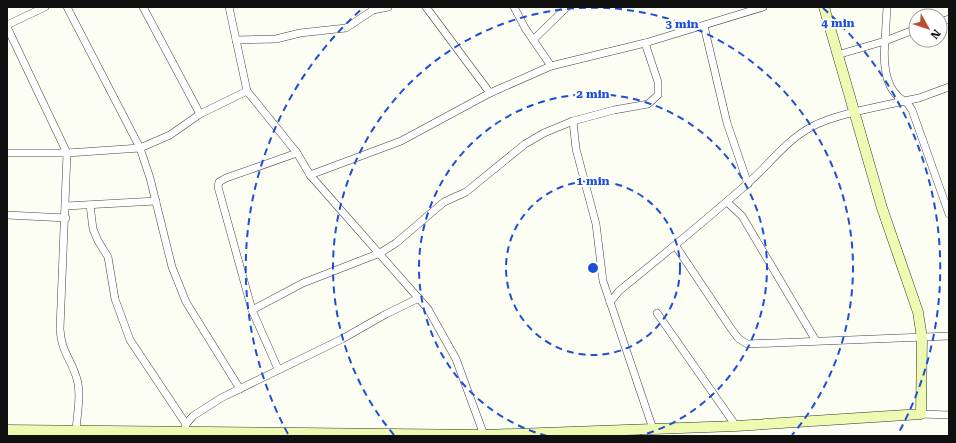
<svg xmlns="http://www.w3.org/2000/svg" width="956" height="443" font-family="'Roboto Serif',serif">
<rect width="100%" height="100%" fill="#fdfef3"/>
<g fill="none" stroke-linecap="round" stroke-linejoin="round">
<defs>
<g id="street">
<polyline points="67,7 140,148 150,178 172,267 186,302 240,389"/>
<polyline points="143,7 200,114"/>
<polyline points="229,7 247,91 297,153 310,175 428,309 456,359 484,435"/>
<polyline points="426,7 490,93"/>
<polyline points="514,7 525,28 551,66"/>
<polyline points="940,22 949,19"/>
<polyline points="7,25 45,7"/>
<polyline points="704,26 727,123 748,184"/>
<path d="M7,27L67,153L60,329C61,350 70,358 76,376C82,392 77,414 76,431"/>
<path d="M916,29L885,41C883,63 884,89 904,101L919,98L949,87"/>
<polyline points="236,40 276,39 300,33 346,28 373,10 388,7"/>
<polyline points="533,40 567,7"/>
<polyline points="837,55 885,41 887,7"/>
<polyline points="573,121 576,149 596,224 603,281 653,429"/>
<polyline points="7,153 67,153 140,148 170,135 200,114 247,91"/>
<polyline points="310,175 401,141 490,93 551,66 645,43 763,7"/>
<polyline points="727,202 742,216 816,341"/>
<polyline points="90,205 93,229 98,241 108,257 115,299 130,340 186,424"/>
<polyline points="66,206 156,201"/>
<polyline points="7,215 66,218"/>
<polyline points="675,245 730,327 738,338 747,344 949,336"/>
<path d="M610,302L619,291C662,256 705,221 747,184C769,165 786,140 813,126C837,114 877,107 904,101L908,104L912,110L949,214"/>
<polyline points="252,310 303,283 380,253 396,243 444,202 466,192 525,144 544,133 573,121 614,110 648,104 658,95 658,82 645,43"/>
<polyline points="657,313 736,426"/>
<polyline points="278,369 252,310 218,187 219,182 226,178 297,153"/>
<polyline points="921,414 949,415"/>
<polyline points="184,436 186,424 193,416 221,398 342,339 386,314 419,298"/>
</g>
<polyline id="secondary" points="7,430 484,435 736,426 921,414 922,338 918,312 882,208 824,7"/>
</defs>
<use href="#street" stroke="#434343" stroke-width="8"/>
<use href="#secondary" stroke="#323232" stroke-width="11"/>
<use href="#street" stroke="#fff" stroke-width="7"/>
<use href="#secondary" stroke="#eefab2" stroke-width="10"/>
</g>
<g fill="none" stroke="#1d4ed8" stroke-width="2" stroke-dasharray="7 5">
<circle cx="593" cy="268" r="87"/>
<path d="M547 436A174 174 0 1 1 639 436"/>
<path d="M394 435A260 260 0 1 1 792 435"/>
<path d="M288 434A347 347 0 0 1 363 8M823 8A347 347 0 0 1 898 434"/>
</g>
<circle cx="593" cy="268" r="6" fill="#1d4ed8" stroke="#fff" stroke-width="2"/>
<g font-size="12" text-anchor="middle" font-weight="bold" fill="#1d4ed8" stroke="#fff" stroke-width="4" stroke-linejoin="round" paint-order="stroke">
<text x="838" y="27">4 min</text>
<text x="682" y="28">3 min</text>
<text x="593" y="98">2 min</text>
<text x="593" y="185">1 min</text>
</g>
<rect width="956" height="443" fill="none" stroke="#101010" stroke-width="16"/>
<g transform="translate(928 28) rotate(129)"><circle r="19" fill="#ffffff" stroke="#9f9f9f"/>
<path d="M0-3L7 15L0 10L-7 15Z" fill="#b94f2f"/>
<text y="-6" font-size="11" font-weight="bold" text-anchor="middle" fill="#101010">N</text>
</g>
</svg>
